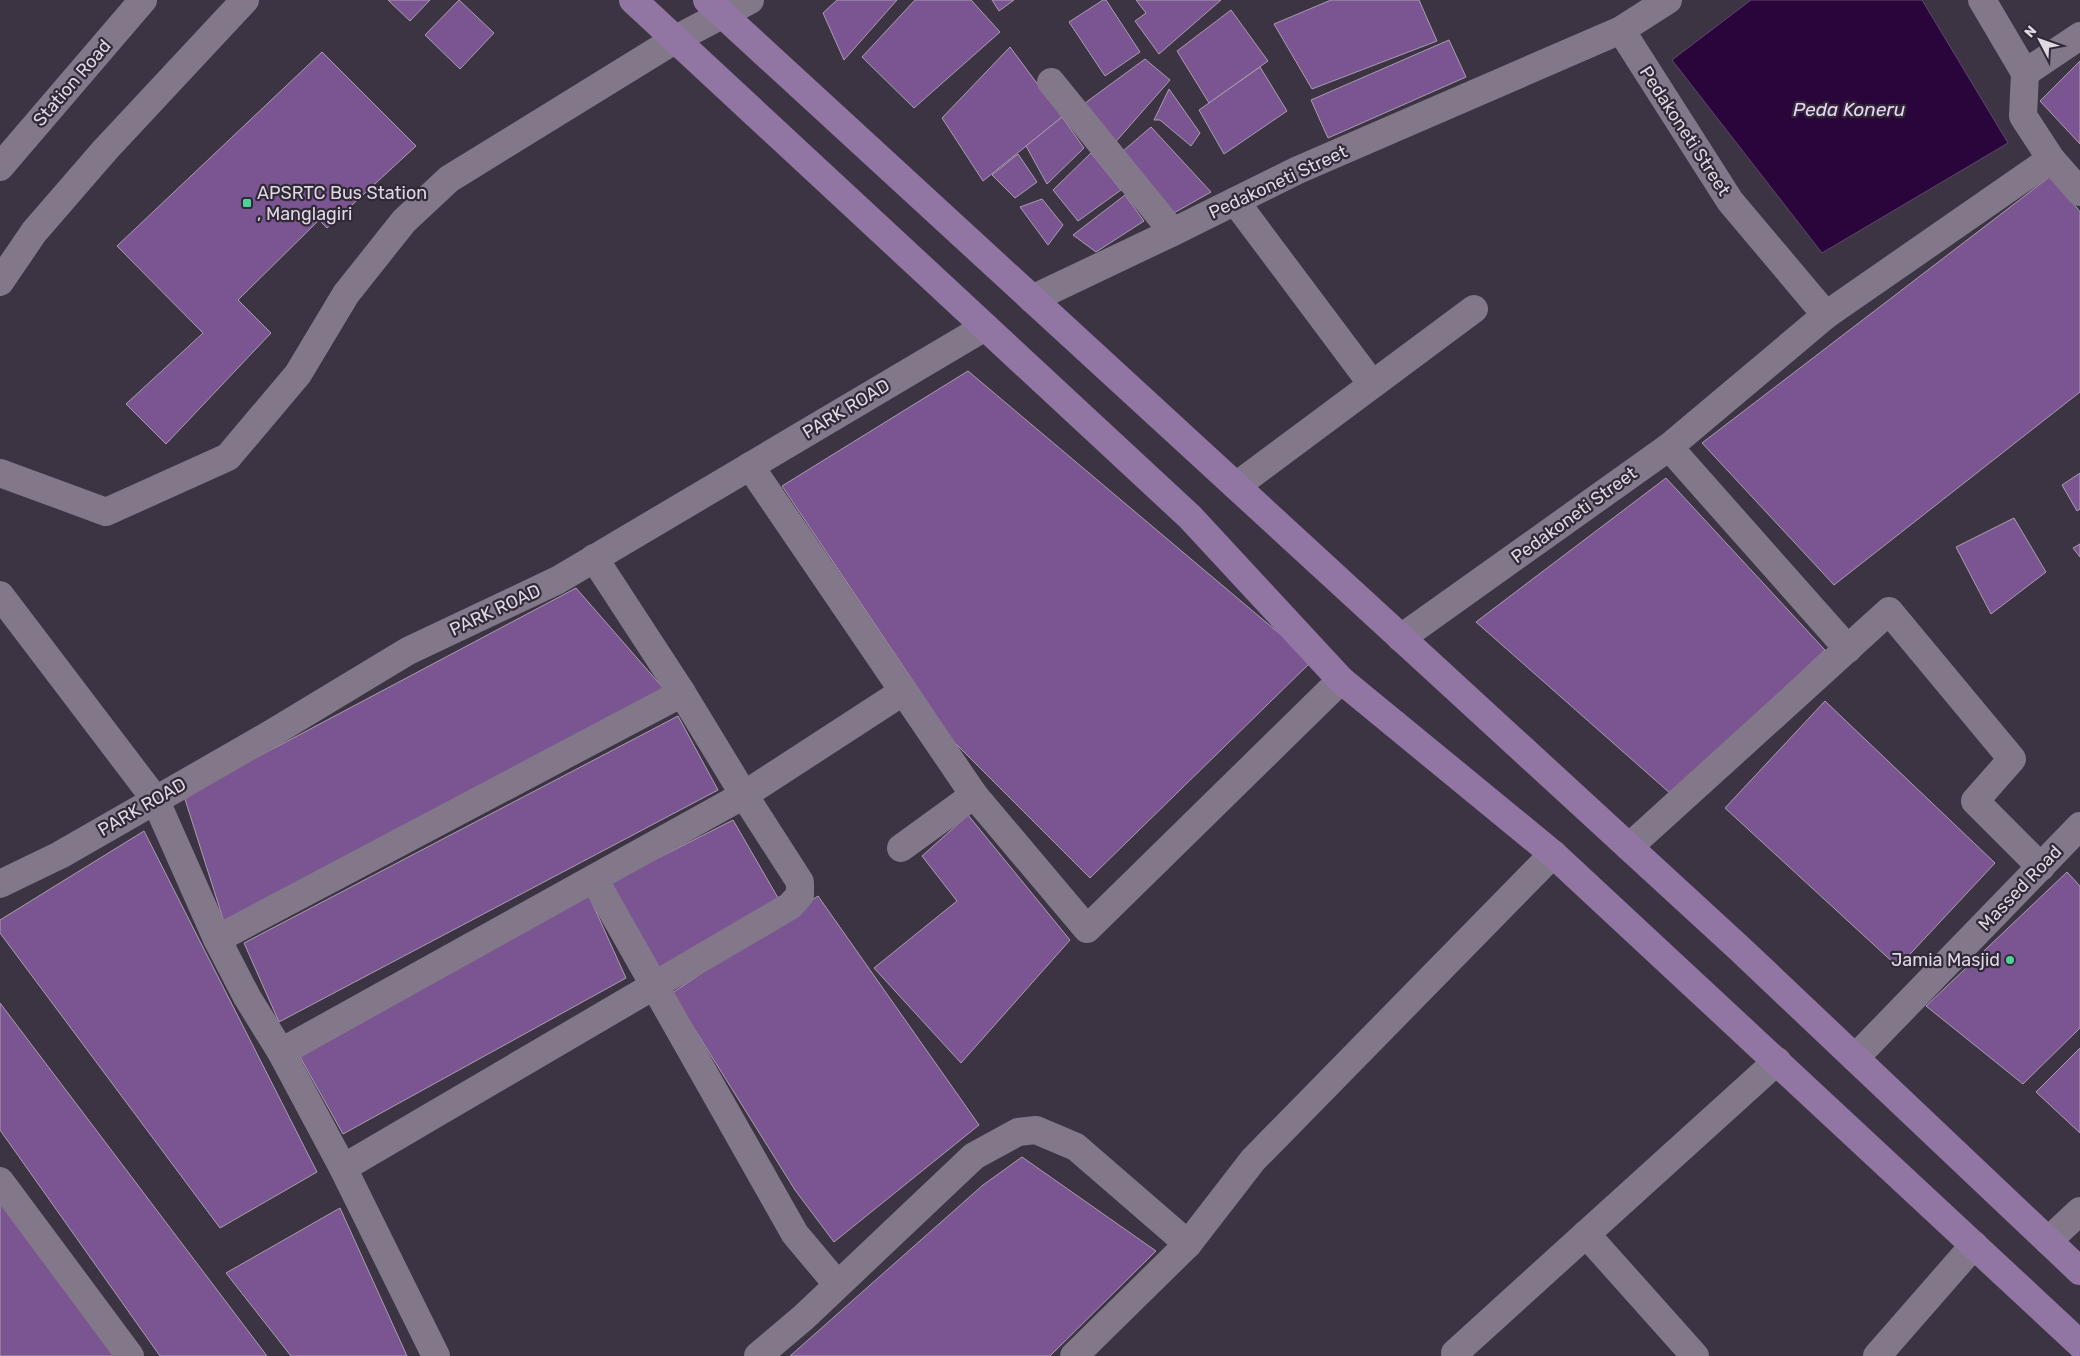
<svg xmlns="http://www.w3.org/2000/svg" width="2080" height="1356" font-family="Rubik,sans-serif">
<rect width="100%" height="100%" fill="#3c3343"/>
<polygon fill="#2a053c" stroke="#60456e" points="1751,0 1922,0 2008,143 1822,253 1672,60"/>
<g fill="#7a5591" stroke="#a99eb0">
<polygon points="388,0 430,0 410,21"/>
<polygon points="459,0 494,33 460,69 425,35"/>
<polygon points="837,0 897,0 844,60 823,13"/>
<polygon points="915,0 971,0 1000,32 914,108 862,57"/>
<polygon points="992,0 1014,0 999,11"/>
<polygon points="1103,0 1106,0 1140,52 1105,76 1069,22"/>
<polygon points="1136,0 1221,0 1159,54 1135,21 1146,13"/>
<polygon points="1331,0 1419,0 1437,41 1312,89 1274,24"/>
<polygon points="1231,10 1268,61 1209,103 1177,51"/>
<polygon points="1449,40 1466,77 1328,138 1311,100"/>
<polygon points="1010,47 1062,117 983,181 942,118"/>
<polygon points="322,52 416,146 327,228 319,220 238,300 271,333 166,444 126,404 203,333 117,246"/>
<polygon points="1145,59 1170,80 1112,146 1081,106"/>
<polygon points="2080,61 2080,144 2040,101"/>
<polygon points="1260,67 1287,111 1224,154 1199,110"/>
<polygon points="1169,89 1200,133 1191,146 1160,120 1154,120"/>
<polygon points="1062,117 1084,148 1047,184 1026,146"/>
<polygon points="1151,127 1211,192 1172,214 1123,151"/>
<polygon points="1091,153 1121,190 1078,221 1053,190"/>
<polygon points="1018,154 1037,182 1015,198 992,175"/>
<polygon points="2052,175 2080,212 2080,392 1834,585 1702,443"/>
<polygon points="1125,195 1144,221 1096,252 1073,235"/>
<polygon points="1042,199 1063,225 1048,245 1020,207"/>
<polygon points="968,371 1312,661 1090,878 954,742 782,486"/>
<polygon points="2080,473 2080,509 2077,511 2062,485"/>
<polygon points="1666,478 1825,650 1671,794 1476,622"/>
<polygon points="2014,518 2046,572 1991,614 1956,547"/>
<polygon points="2080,544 2080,557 2073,548"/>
<polygon points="576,588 664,689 224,922 184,796"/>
<polygon points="1825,701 1995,863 1898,967 1725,808"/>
<polygon points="678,716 718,790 279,1022 244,943"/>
<polygon points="968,815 1070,940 961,1063 874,968 957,901 922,856"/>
<polygon points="733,820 781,903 656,970 609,883"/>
<polygon points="144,831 317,1172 220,1228 0,933 0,920"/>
<polygon points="2067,872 2080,886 2080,1028 2023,1084 1926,1006"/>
<polygon points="589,896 626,978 343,1134 300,1057"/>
<polygon points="818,896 979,1125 834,1242 795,1190 672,993"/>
<polygon points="0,1003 267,1356 160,1356 0,1130"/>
<polygon points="2080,1048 2080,1133 2036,1092"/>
<polygon points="1022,1157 1156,1251 1050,1356 790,1356 983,1185"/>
<polygon points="0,1200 115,1356 0,1356"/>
<polygon points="340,1208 407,1356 291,1356 226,1273"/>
</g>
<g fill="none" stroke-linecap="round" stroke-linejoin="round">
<g stroke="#82788a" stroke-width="28">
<polyline points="1982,0 2025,73 2023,116 2051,159 2080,192"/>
<polyline points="1621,30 1730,201 1826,315"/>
<polyline points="2025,73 2080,36"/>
<polyline points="1051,82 1173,232"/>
<polyline points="0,167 143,0"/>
<polyline points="1235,201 1372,384"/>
<polyline points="0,282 34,232 105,150 245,0"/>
<polyline points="1032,299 1173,232 1298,170 1621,30 1668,0"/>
<polyline points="1669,447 1848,649"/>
<polyline points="750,466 974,795 1087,929 1341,680"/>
<polyline points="0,473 106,512 228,457 298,374 346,294 404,221 449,179 676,39 750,0"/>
<polyline points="1236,486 1474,309"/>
<polyline points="0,595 155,799 217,939 247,997 281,1052 343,1168 436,1356"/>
<polyline points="1401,638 1669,447 1826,315 2051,159"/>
<polyline points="1629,847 1889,611 2012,759 1975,801 2041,867"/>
<polyline points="901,848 974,795"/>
<polyline points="594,879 795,1234 837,1284"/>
<polyline points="0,884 60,855 269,735 408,651 558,580 985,327"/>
<polyline points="217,939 682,693"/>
<polyline points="281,1052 744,795 904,691"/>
<polyline points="1855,1058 2080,826"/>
<polyline points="343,1168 790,906 800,895 800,882 744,795 682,693 594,558"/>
<polyline points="0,1181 130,1356"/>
<polyline points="1586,1234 1695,1356"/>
<polyline points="2048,1241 2080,1211"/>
<polyline points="1455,1353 1777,1061"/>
<polyline points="758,1356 804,1317 974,1156 1018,1132 1036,1130 1076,1147 1188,1244"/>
<polyline points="1074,1356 1188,1244 1253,1160 1553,854"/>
<polyline points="1877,1356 1974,1245"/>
</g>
<g stroke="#9176a3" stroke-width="28">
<polyline points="633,0 1190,517 1341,680 1553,854 2080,1344"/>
<polyline points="707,0 1740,949 2080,1271"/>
</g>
</g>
<g fill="#4dd39a" stroke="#322938" stroke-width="2">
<rect x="242" y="198" width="10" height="10" rx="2.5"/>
<circle cx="2010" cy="960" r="5"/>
</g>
<g text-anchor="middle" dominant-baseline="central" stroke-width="4.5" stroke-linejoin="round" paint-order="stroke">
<g font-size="18" fill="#dfd9e3" stroke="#322938">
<text transform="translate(72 83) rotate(-49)">Station Road</text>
<text transform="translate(1685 131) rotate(57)">Pedakoneti Street</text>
<text transform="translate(1278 182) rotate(-25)">Pedakoneti Street</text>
<text transform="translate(846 409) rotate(-31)">PARK ROAD</text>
<text transform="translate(1574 515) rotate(-36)">Pedakoneti Street</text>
<text transform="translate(495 610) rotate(-25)">PARK ROAD</text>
<text transform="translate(142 807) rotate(-30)">PARK ROAD</text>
<text transform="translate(2020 888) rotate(-46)">Massed Road</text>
</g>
<g font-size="18" fill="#dfd9e3" stroke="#322938" text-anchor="start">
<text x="257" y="193">APSRTC Bus Station<tspan x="257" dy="21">, Manglagiri</tspan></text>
<text x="2000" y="960" text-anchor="end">Jamia Masjid</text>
</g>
<g font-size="19" font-style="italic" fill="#e9d4f8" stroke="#322938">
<text x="1849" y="109">Peda Koneru</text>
</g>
</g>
<g transform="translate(2040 40) rotate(311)" stroke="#322938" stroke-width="4" paint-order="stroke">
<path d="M0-4L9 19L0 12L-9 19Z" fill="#dfd9e3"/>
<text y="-8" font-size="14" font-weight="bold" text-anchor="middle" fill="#dfd9e3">N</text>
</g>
</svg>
